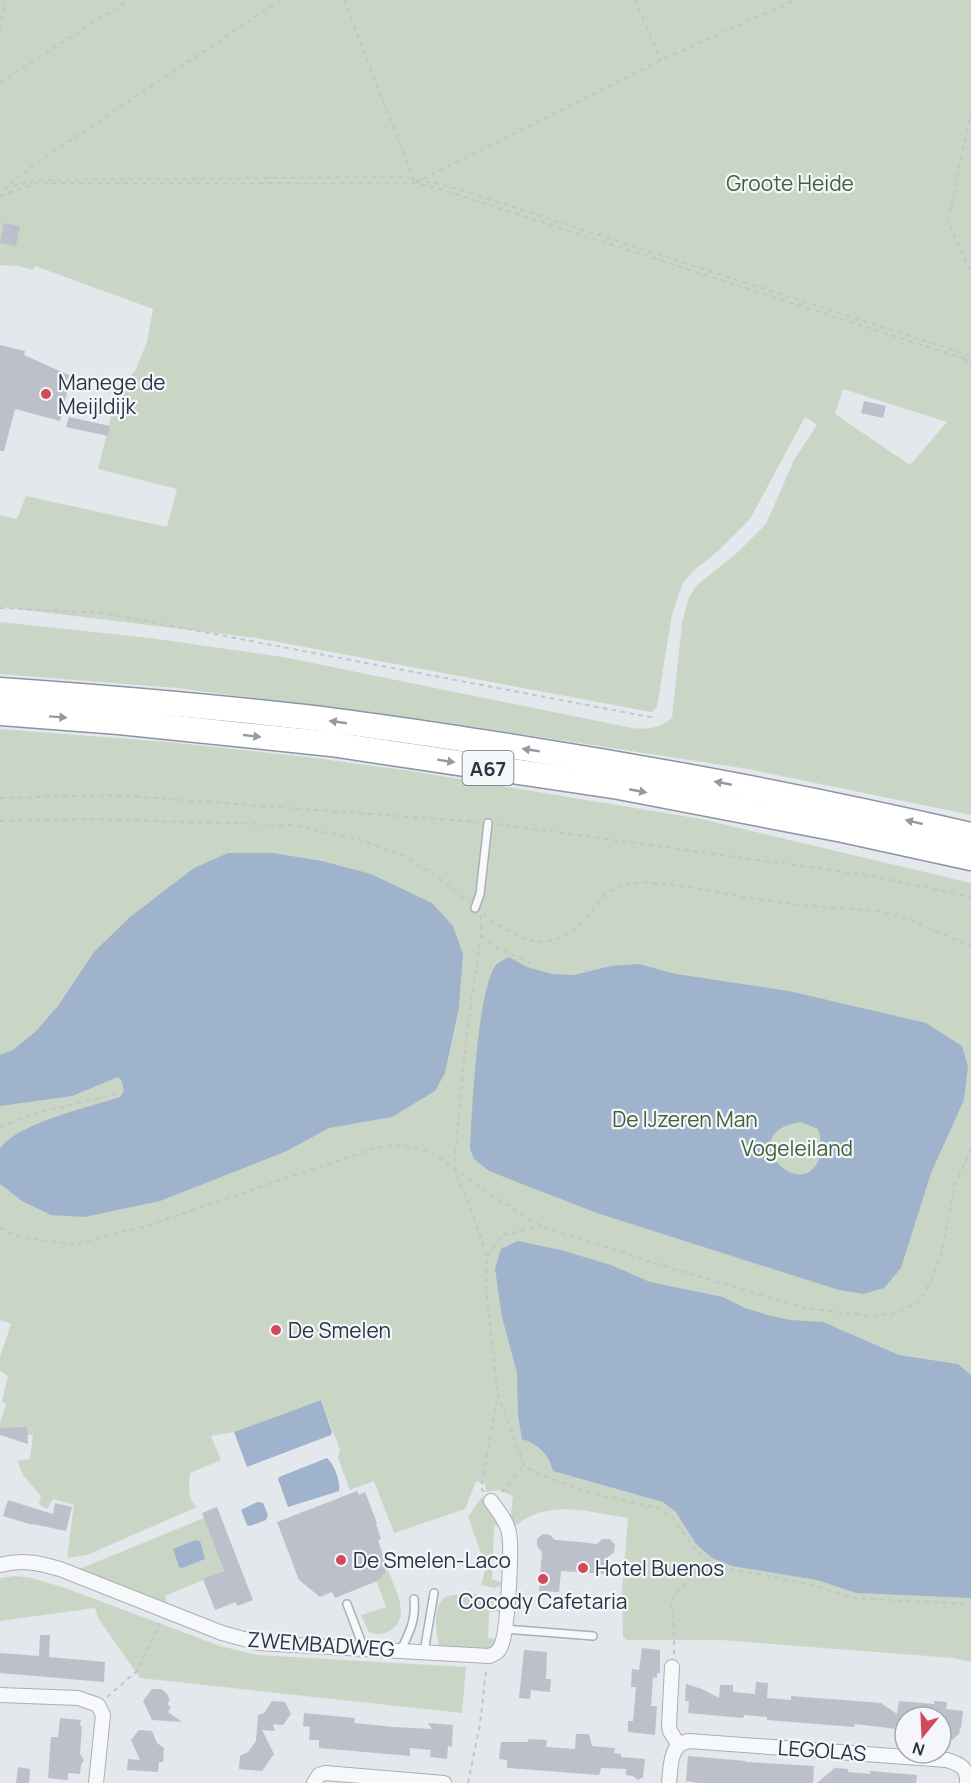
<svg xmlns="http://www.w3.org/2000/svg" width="971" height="1783" font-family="Manrope,sans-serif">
<rect width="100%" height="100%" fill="#e4e7ec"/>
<g fill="#c9d6c5" fill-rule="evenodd">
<path d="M0,0H971V815L748,769L436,721L176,688L0,674V622L150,638L283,657L632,728C647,730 661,728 672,718L682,623L688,600L696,586L738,552L766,524L794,460L817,425L805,417L750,519L719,550L692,572L683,583L672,614L657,707L651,712L257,638L0,607V515L17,519L26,496L167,527L177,489L98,469L116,397L123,383L135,371L147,342L153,309L35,266L32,270L19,266L0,265ZM843,389L947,422L910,465L835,414Z"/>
<path d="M0,729L168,742L307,757L411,771L701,819L971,883V1662L954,1658L721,1640H627L623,1637L622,1591L628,1518C588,1512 548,1498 514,1527L510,1523L513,1496L499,1490L486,1492L485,1484L476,1481L465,1509L394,1533L374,1481L350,1490L338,1458L340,1450L321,1400L234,1432L211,1436L221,1460L190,1473C189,1484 187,1500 197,1507L87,1555L67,1558L74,1505L53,1499L47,1509L39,1504L41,1496L23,1475L17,1461L30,1459L33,1435H2L0,1433V1422L6,1405L2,1401L8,1376L0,1371V1357L11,1324L0,1320Z"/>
<polygon points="485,1497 500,1525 494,1526 492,1579 501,1582 501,1585 495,1588 481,1585 486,1567 468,1517 481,1498"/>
<polygon points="204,1518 224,1571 165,1596 170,1611 72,1572"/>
<path d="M388,1570C394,1587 412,1617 391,1630C383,1635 377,1635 369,1632L361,1615L386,1607L374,1574Z"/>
<polygon points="15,1576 32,1578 65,1588 220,1646 257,1655 466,1667 462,1713 140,1678 98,1618 95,1608 0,1621 0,1578"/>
<path d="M476,1594L480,1602L494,1601L500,1606L499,1612H489L488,1638L496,1639L495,1646L491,1650L439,1649C437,1633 429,1599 452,1595C459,1594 468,1594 476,1594Z"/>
</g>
<g fill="#9fb4cc" fill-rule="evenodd">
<path d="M228,853H273L322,861L371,874L432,903L453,926L463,954L459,1007L445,1073L435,1091L392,1117L329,1128L287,1151L160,1201L84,1217L51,1215L22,1201L0,1184V1148C19,1123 89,1107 120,1097L124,1091L122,1082L118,1077L72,1096L0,1106V1055L13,1050L35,1032L58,1006L94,952L130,917L194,868Z"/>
<path d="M509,957L527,967L552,974L574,975L611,966L639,964L676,974L789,991L926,1023L962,1046L968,1066L964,1100L931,1173L901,1268L884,1288L863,1294L839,1290L597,1213L489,1171L474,1159L470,1149C472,1114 477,986 497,964C500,961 506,959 509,957ZM801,1122L818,1129C822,1140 823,1155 816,1165C793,1199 735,1131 801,1122Z"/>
<path d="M518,1241L561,1250L611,1265L650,1282L723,1297L745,1308L771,1316L791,1320L823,1322L899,1355L958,1364L971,1375V1598L856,1593L817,1580L732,1566L712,1558L696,1544L676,1512L663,1502L553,1471C549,1454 538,1444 522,1439L518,1416L517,1373L502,1317L495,1269L501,1249Z"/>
<polygon points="321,1400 332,1432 331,1435 247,1467 234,1432"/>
<path d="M327,1458C334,1464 341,1482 339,1491L288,1507L278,1479L279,1477Z"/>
<polygon points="257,1502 263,1503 268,1515 266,1520 250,1526 247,1525 241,1510"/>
<polygon points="196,1540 200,1541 205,1559 182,1568 179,1567 173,1549"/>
</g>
<g fill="#bbc0ca">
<polygon points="4,223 20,226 16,246 0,243"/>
<polygon points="0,345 25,351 24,355 71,376 60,421 15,409 4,451 0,451"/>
<polygon points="864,401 886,406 883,418 861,413"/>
<polygon points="69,417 110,426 108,436 66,427"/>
<polygon points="27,1427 28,1444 0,1435 0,1428"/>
<polygon points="357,1491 359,1495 365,1492 377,1523 376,1524 381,1539 378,1540 386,1565 385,1573 377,1581 335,1598 332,1592 320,1597 299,1580 277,1522"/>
<polygon points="8,1500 53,1514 55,1503 72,1507 66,1531 33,1524 33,1525 3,1516"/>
<polygon points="217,1507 253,1600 237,1606 236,1602 215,1610 203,1579 224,1571 202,1513"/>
<polygon points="543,1534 550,1535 555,1540 580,1542 597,1544 602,1539 610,1539 615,1545 614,1552 608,1557 607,1574 561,1571 559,1592 539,1591 542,1552 537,1546 537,1539"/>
<polygon points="40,1635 50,1635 49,1657 105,1662 104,1682 0,1673 0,1653 39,1656"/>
<polygon points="642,1648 660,1650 660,1673 657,1673 657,1678 653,1677 651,1706 657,1706 655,1735 628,1732 628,1721 633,1721 636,1687 631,1687 632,1669 639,1670"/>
<polygon points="524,1650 547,1652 546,1679 551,1679 550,1692 531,1690 530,1699 519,1698"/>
<polygon points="756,1682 768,1683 767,1698 791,1700 791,1696 881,1703 897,1714 899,1701 934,1704 934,1701 947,1702 946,1709 963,1711 961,1728 960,1728 959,1734 952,1740 947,1734 941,1734 941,1717 901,1717 905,1720 905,1730 855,1724 854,1727 767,1720 767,1717 744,1715 743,1718 688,1713 689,1701 685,1701 686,1684 702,1689 719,1698 720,1685 733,1685 733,1692 755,1694"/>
<polygon points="152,1689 161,1689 167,1694 170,1700 167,1704 171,1707 168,1712 182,1722 152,1720 143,1701"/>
<polygon points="272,1701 285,1702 291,1714 283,1725 273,1724 275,1731 262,1730 274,1754 262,1771 239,1769 240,1756 248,1752 256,1741 258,1715 264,1713"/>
<polygon points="304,1713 355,1718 354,1723 394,1727 432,1729 428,1723 453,1725 452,1747 448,1746 447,1759 430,1757 431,1750 410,1748 410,1756 319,1748 319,1740 309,1740 310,1727 303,1726"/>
<polygon points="60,1718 81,1720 80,1726 82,1726 80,1754 84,1760 81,1765 80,1774 68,1773 68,1780 48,1778 51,1737 58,1737"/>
<polygon points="139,1730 152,1731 157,1743 164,1748 163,1762 159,1762 158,1772 127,1770 128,1759 140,1760 131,1740"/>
<polygon points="576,1734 589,1734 592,1746 615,1748 614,1753 621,1754 621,1757 645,1759 643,1777 638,1780 633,1776 626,1775 626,1769 601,1768 599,1775 507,1768 507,1760 499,1759 501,1742 528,1742 528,1739 547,1740 546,1747 575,1749"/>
<polygon points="688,1756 746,1761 745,1762 814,1766 813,1783 699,1783 686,1781"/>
<polygon points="18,1767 30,1769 29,1783 16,1783"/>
<polygon points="835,1768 848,1769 848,1772 870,1774 870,1771 917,1775 916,1783 817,1783"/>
</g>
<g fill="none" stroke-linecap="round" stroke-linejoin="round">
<defs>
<g id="lane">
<polyline points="475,908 480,894 488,823"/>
<polyline points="347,1604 364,1649"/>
<polyline points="505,1629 593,1636"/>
<path d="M401,1650C410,1631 416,1620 414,1599"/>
<polyline points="424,1652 434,1593"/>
</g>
<g id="street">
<path d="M0,1565C22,1559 39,1563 60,1569L222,1633L259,1643L489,1656C494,1654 498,1653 500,1648C508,1636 512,1549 509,1533C507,1521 498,1511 491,1501"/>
<polyline points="672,1667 669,1725 670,1731 678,1744"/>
<polyline points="0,1695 78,1698 98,1705 103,1715 96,1783"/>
<polyline points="314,1783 319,1775 325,1773 444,1783"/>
<path d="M669,1783C671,1767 669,1744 689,1741L947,1760C960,1764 968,1768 967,1783"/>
</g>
<g id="highway">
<path d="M0,690C99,697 197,705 295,716C369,724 442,736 515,747C668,771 820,800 971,835"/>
<polyline points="0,713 119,722 331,744 619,787 843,830 971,858"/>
</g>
</defs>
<use href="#lane" stroke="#a9aeb7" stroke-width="10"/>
<use href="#street" stroke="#a9aeb7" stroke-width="16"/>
<use href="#highway" stroke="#8b94a3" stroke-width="27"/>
<g stroke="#c2c5cb" stroke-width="2" stroke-dasharray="4.5 4.5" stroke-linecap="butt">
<polyline points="281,0 35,164 5,188 39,180 404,177 445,185 971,356"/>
<polyline points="344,0 415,183"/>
<polyline points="635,0 661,60"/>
<polyline points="0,29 5,0"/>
<polyline points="0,83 128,0"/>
<polyline points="971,111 948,221 971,273"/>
<polyline points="415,183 661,60 795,0"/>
<polyline points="0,196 37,183 415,183 437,188 971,361"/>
<polyline points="965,359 971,367"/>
<polyline points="0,608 104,613 655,718"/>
<polyline points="0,798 114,795 479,822"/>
<polyline points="0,821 87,819 293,825 361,840 407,857 439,878 467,901"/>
<polyline points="497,824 867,875 971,897"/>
<path d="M483,914C517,939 548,958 583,921C604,899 602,887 636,883C645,882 655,883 664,884C697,887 730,895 763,900C780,902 796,905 813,906C839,909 865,908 890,914C919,921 944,936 971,946"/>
<polyline points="481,916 481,936 467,1032 454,1167 475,1221 487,1256 486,1289 498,1395 524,1465 536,1473 584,1491 660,1509 673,1518 692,1545 707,1561 726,1568 814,1585 852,1598 971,1604"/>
<polyline points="481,936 497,948 530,963"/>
<polyline points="0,1127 33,1114 115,1094"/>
<polyline points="0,1228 22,1238 74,1244 143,1227 375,1148 395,1145 413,1147 434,1154 496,1198 541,1226 670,1268 805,1308 871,1316 896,1313 918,1302 929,1285 941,1255 955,1185 971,1149"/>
<polyline points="487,1256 502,1235 541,1226"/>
<polyline points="484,1492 481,1488 497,1398"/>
<polyline points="502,1492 524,1465"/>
<polyline points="674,1654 674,1630 671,1601 688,1579 707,1561"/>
<polyline points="107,1697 137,1671 160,1623"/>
<polyline points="468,1783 480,1724 486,1671"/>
</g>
<use href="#lane" stroke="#f7f8fa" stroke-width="7"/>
<use href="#street" stroke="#f7f8fa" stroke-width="14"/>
<use href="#highway" stroke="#fff" stroke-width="24"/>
</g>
<defs><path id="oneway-solid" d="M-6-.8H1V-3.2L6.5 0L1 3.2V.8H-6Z" transform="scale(1.5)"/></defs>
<g fill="#959aa2">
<use href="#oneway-solid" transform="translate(58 717) rotate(4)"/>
<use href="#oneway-solid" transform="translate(338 722) rotate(-172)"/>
<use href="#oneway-solid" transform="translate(252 736) rotate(6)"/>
<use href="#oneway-solid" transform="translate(531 750) rotate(-171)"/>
<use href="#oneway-solid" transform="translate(446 761) rotate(9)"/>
<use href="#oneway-solid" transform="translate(723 783) rotate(-169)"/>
<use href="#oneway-solid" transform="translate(638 791) rotate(11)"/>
<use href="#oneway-solid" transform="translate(914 822) rotate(-167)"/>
</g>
<g fill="#d1495b" stroke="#f4f6f9" stroke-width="2">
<circle cx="46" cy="394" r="6"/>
<circle cx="276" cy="1330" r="6"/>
<circle cx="341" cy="1560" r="6"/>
<circle cx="583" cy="1568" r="6"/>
<circle cx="543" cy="1579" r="6"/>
</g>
<g text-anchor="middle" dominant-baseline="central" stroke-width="4.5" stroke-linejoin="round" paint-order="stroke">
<rect fill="#f4f6f9" stroke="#676e7b" stroke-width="1.5" x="462.5" y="751" width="51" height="34" rx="4.5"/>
<g font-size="20" font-weight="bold" fill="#2b3445">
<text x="488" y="768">A67</text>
</g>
<g font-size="21" fill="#3f6138" stroke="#f4f6f9">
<text x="790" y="183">Groote Heide</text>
<text x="685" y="1119">De IJzeren Man</text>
<text x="797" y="1148">Vogeleiland</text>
</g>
<g font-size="21" fill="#2b3445" stroke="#f4f6f9" text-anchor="start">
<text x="58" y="382">Manege de<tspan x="58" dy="24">Meijldijk</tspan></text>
<text x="288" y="1330">De Smelen</text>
<text x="353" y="1560">De Smelen-Laco</text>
<text x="595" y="1568">Hotel Buenos</text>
<text x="543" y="1601" text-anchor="middle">Cocody Cafetaria</text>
</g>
<g font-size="21" fill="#2b3445" stroke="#f4f6f9">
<text transform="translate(321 1644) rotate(4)">ZWEMBADWEG</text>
<text transform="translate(822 1750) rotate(4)">LEGOLAS</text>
</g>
</g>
<g transform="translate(923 1735) rotate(198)"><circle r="28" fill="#f4f6f9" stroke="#a4a8b1" stroke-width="1.5"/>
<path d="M0-4.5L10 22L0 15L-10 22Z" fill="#d1495b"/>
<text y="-9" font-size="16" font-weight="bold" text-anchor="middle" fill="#2b3445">N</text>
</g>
</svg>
